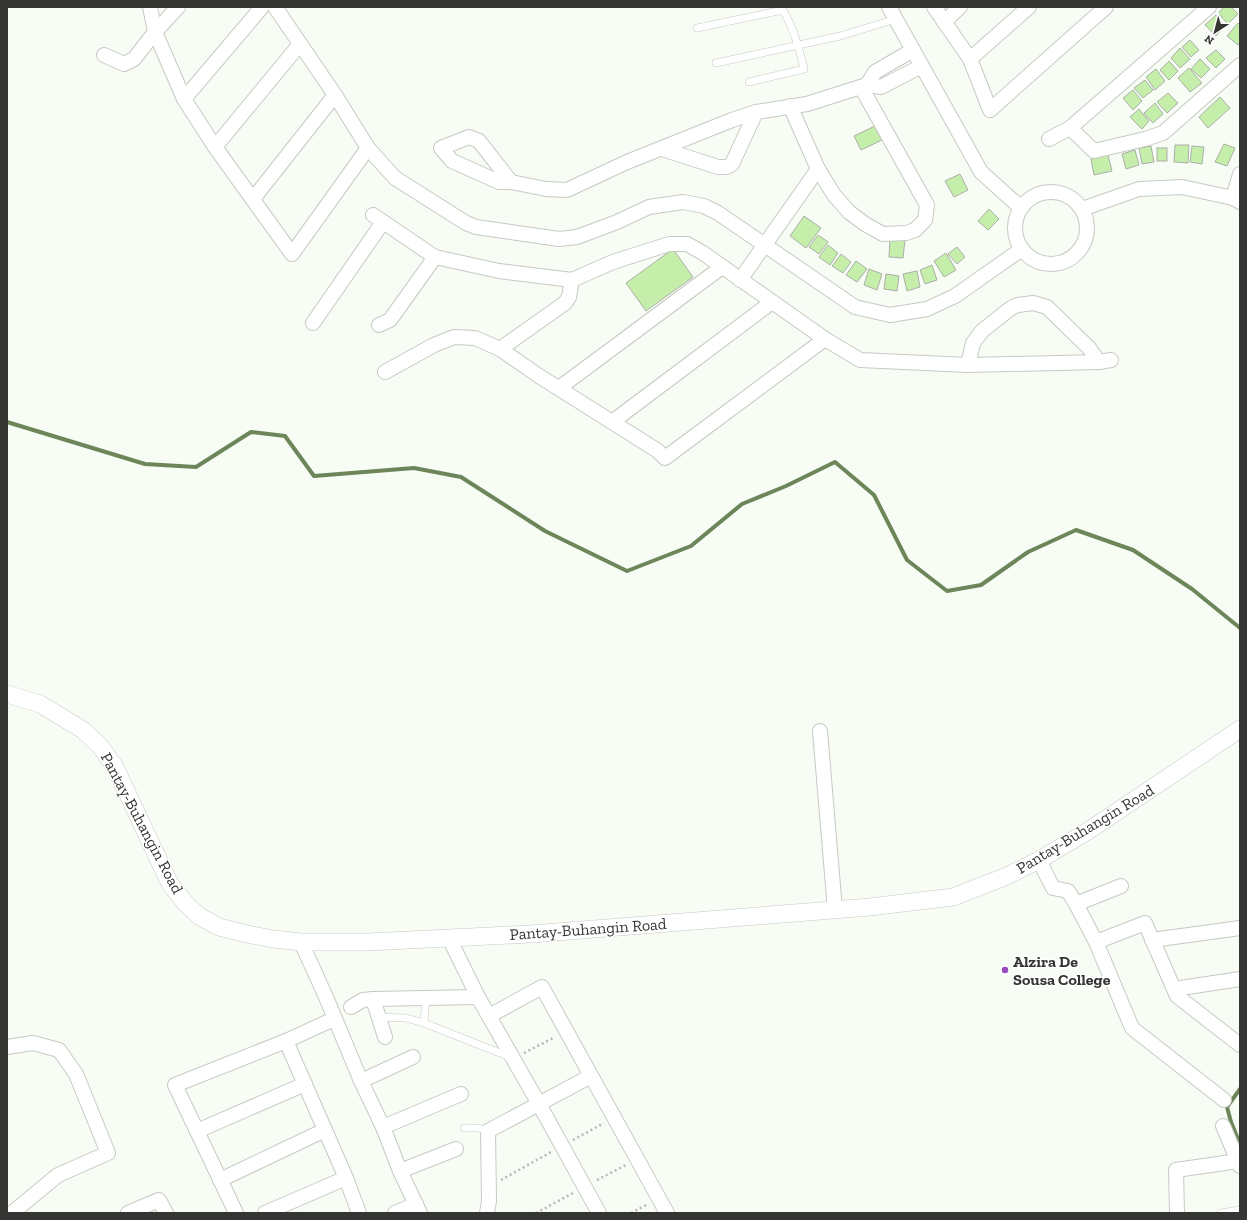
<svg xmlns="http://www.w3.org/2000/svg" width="1247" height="1220" font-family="'Zilla Slab',serif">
<rect width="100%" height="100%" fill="#f7fcf5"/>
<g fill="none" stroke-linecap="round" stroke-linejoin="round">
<g stroke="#6c865a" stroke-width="4">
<polyline points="7,422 145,464 196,467 251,432 285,436 314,476 414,468 461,477 545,531 627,571 691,546 742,504 786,486 835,462 874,495 907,560 947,591 981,585 1028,552 1076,530 1133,550 1192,589 1240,628"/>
<polyline points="1240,1089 1227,1107 1231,1122 1240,1144"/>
</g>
</g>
<g fill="#c5eeab" stroke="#aaafa7">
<polygon points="1224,7 1231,7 1238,14 1228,24 1218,13"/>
<polygon points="1216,15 1225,26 1216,36 1205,25"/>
<polygon points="1238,23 1240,25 1240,43 1238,45 1227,36"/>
<polygon points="1190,40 1199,50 1191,57 1182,47"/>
<polygon points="1180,48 1190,59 1180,68 1171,58"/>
<polygon points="1216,50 1225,59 1216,68 1206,58"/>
<polygon points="1200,59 1210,69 1201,78 1191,69"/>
<polygon points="1169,61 1178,71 1169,80 1160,70"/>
<polygon points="1189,68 1202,83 1190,92 1178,78"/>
<polygon points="1156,69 1165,81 1155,90 1146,77"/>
<polygon points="1145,80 1153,90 1143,98 1134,88"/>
<polygon points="1133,90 1142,101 1133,110 1123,98"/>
<polygon points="1168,93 1178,103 1167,113 1157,102"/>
<polygon points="1220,97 1230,108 1208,128 1199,117"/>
<polygon points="1155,103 1163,114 1153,123 1144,113"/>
<polygon points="1139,109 1149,121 1142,129 1130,117"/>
<polygon points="875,126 882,140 861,150 854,136"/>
<polygon points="1224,144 1235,148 1227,166 1215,162"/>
<polygon points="1175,145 1189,145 1188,163 1174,162"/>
<polygon points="1151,146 1154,162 1142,164 1139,148"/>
<polygon points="1192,146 1204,147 1202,164 1190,162"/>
<rect x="1157" y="148" width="10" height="13"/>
<polygon points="1135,150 1139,165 1126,169 1122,154"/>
<polygon points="1108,155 1112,171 1094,175 1091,159"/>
<polygon points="960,174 968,190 954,197 945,181"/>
<polygon points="989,209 999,219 988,230 978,221"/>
<polygon points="804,216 821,228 806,248 790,236"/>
<polygon points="818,235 828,242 819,254 809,247"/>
<polygon points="890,238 905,240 903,258 889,257"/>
<polygon points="828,245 838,253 830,265 819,257"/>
<polygon points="957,247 965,257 957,264 948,254"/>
<polygon points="673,249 693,277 646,311 626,283"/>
<polygon points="946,253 956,270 944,277 934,261"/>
<polygon points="841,254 851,262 843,273 832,266"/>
<polygon points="856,261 867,269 857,282 846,275"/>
<polygon points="932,265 937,280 925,284 920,270"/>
<polygon points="869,269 882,274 877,290 864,285"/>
<polygon points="917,271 920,287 907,291 903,274"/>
<polygon points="886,274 899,276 897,291 884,289"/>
</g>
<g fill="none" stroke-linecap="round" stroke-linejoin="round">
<defs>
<g id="service">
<path d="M697,28L783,10C794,29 799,48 804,69L749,82"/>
<polyline points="716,63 840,36 896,19"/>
<polyline points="378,1017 406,1018 424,1023 510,1057"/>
<polyline points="424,1023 426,998"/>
<polyline points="464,1128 478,1128 488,1131"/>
<polyline points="1221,1213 1240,1210"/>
</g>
<g id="minor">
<polyline points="150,7 155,32 184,99 215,147 292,254 368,148"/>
<polyline points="275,7 335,95 368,148 395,178 466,223 476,227 559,239 577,237 617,222 649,207 683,202 704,206 718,213 855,307 890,315 927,309 955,296 1022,249"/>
<polyline points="889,7 981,172 1021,208"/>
<polyline points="934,7 970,59 990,110 1106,7"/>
<polyline points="944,22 960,7"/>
<polyline points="104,55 124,64 134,59 155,32 178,7"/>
<polyline points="970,59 1029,7"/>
<polyline points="867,85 875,72 913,50"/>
<polyline points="184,99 262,7"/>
<polyline points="790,106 818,169 834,195 849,212 865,224 883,234 906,233 915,230 925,220 927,205 861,87"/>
<polyline points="1070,128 1094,151 1145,139 1163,133 1240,65"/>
<polyline points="1049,139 1070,128 1209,7"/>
<polyline points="215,147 300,44"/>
<polyline points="662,149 718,167 727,167 732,164 756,112"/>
<polyline points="511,182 479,141 469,137 441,148 452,161 499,182 511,182 546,189 567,190 627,162 732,120 756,112 807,104 867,85 881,87 922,66"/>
<circle cx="1051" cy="228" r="36"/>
<polyline points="1233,198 1240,174"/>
<polyline points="253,199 335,95"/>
<polyline points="1082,209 1139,189 1182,187 1233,198 1240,202"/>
<polyline points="373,215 435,257 499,271 572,280 613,262 669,244 687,244 703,253 825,339 860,360 968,365 1099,362 1111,360"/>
<polyline points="740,280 818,169"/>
<polyline points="313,323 383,222"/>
<polyline points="379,325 390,320 435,257"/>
<polyline points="500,349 565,303 569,297 572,280"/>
<polyline points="968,365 973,343 982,331 1011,308 1018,305 1033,303 1047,307 1089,348 1099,362"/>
<polyline points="385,372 434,345 454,337 475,338 500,349 539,376 658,451 665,458 825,339"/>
<polyline points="559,388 722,267"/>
<polyline points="612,422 772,302"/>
<polyline points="820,731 835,910"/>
<polyline points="1039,860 1053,888 1068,891 1076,904 1096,942 1132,1028 1224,1100"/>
<polyline points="1076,904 1121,886"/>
<polyline points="449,938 478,997 539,1104 599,1213"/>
<polyline points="1152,940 1240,928"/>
<polyline points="301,942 326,997 361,1081"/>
<polyline points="1096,942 1145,923 1177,996 1240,1045"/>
<polyline points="1174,989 1240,979"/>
<polyline points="373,999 385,1037"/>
<polyline points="351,1007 363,1000 373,999 478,997"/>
<polyline points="489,1016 542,987 667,1213"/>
<polyline points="286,1041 334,1019"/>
<polyline points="7,1047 33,1043 59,1050 76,1074 108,1153 58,1175 12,1213"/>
<polyline points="413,1057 361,1081 383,1127 461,1094"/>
<polyline points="1223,1126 1240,1166"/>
<polyline points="383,1127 400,1171"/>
<polyline points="197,1131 305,1084"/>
<polyline points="220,1180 325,1130"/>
<polyline points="128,1213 159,1200 166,1213"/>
<polyline points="236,1213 175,1085 286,1041 346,1178 359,1213"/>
<polyline points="265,1213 346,1178"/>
<polyline points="395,1213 416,1204"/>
<polyline points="420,1213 400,1171 456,1149"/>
<polyline points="487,1213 489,1201 488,1131 591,1076"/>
<polyline points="1177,1213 1176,1170 1238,1161"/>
</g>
<polyline id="tertiary" points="7,694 40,704 83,730 100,746 115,767 170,884 186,904 199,916 219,927 247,934 273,939 301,942 368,942 531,934 870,907 953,897 1007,876 1039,860 1088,831 1240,729"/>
</defs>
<use href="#service" stroke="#c6cac3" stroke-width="8"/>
<use href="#minor" stroke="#c6cac3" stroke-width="16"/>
<use href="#tertiary" stroke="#c6cac3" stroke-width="18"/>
<g stroke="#b5b9b4" stroke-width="2.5" stroke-dasharray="2 3" stroke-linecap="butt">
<polyline points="524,1053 555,1037"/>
<polyline points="573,1140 604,1123"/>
<polyline points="501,1180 551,1152"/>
<polyline points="597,1180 626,1165"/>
<polyline points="536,1213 573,1193"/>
<polyline points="631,1213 648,1204"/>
</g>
<use href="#service" stroke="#fff" stroke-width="7"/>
<use href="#minor" stroke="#fff" stroke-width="14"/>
<use href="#tertiary" stroke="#fff" stroke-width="17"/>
</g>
<circle fill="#974abc" stroke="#fff" stroke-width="1.5" cx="1005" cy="970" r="4"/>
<g text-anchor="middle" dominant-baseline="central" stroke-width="3" stroke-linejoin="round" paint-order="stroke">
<g font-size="16" fill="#353634" stroke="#fff">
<text transform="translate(142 823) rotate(62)">Pantay-Buhangin Road</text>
<text transform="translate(1085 829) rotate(-31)">Pantay-Buhangin Road</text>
<text transform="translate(588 929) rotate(-4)">Pantay-Buhangin Road</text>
</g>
<g font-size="16" font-weight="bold" fill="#353634" stroke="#fff" text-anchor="start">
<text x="1013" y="961">Alzira De<tspan x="1013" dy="18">Sousa College</tspan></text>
</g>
</g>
<rect width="1247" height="1220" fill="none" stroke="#353634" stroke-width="16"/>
<g transform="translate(1215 32) rotate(216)" stroke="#ffffff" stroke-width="3" paint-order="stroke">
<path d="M0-3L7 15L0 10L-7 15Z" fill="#353634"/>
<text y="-6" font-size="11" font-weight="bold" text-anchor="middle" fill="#353634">N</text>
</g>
</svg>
